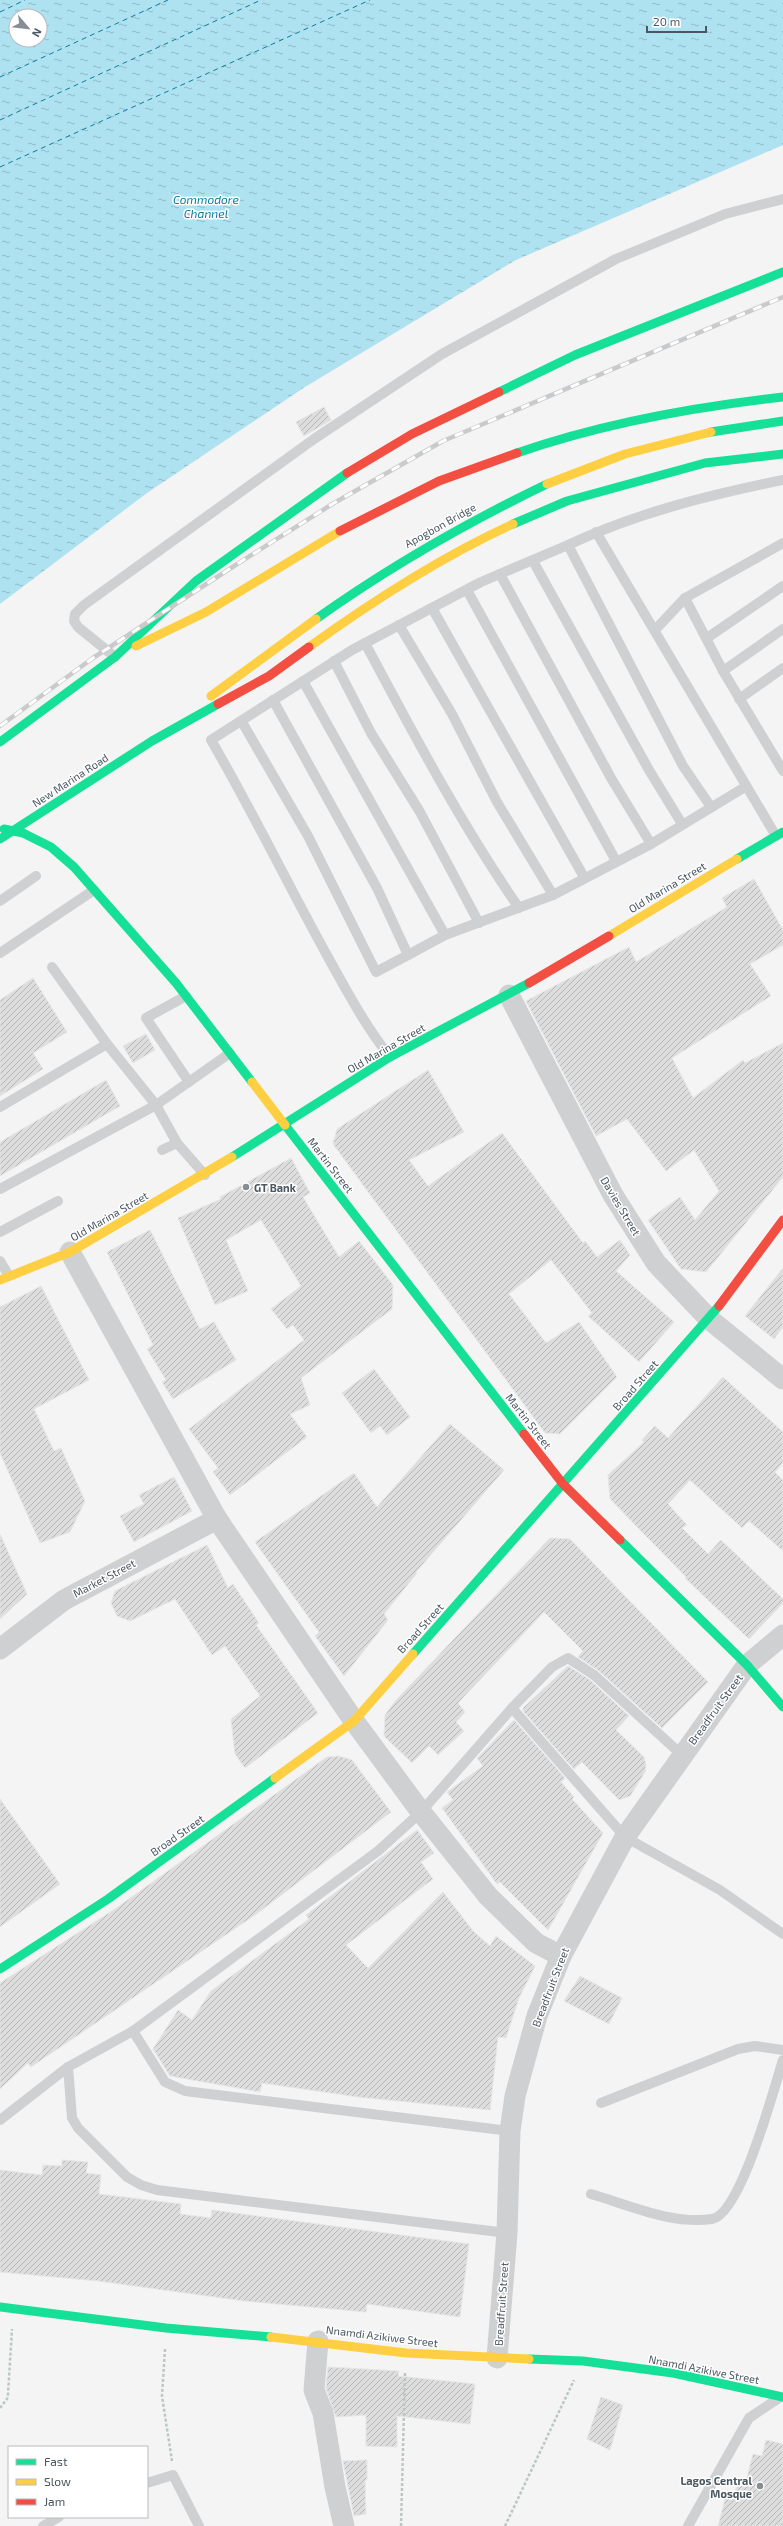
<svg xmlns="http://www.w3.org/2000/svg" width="783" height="2526" font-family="'Exo 2',sans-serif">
<defs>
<pattern id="water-ripples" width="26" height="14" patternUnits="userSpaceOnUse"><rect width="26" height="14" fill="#aee2f0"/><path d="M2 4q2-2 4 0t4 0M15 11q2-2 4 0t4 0" fill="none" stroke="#90bac6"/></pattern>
<pattern id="building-hatch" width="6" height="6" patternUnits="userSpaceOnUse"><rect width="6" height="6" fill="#ddddde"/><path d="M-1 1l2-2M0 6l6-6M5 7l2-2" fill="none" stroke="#b5b6b7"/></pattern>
</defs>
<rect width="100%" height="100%" fill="#f4f4f4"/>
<path fill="url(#water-ripples)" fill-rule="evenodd" d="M0,0H783V145L516,260L305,387L147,493L0,604ZM16,16H40V40H16Z"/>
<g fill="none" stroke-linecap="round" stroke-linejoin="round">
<g stroke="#0c7c9b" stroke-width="1" stroke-dasharray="5 4" stroke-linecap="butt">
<polyline points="0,12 25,0"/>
<polyline points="0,77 168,0"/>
<polyline points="0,120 261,0"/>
<polyline points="0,167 370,0"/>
</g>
</g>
<g fill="url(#building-hatch)" stroke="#e5e6e7">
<polygon points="324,407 331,420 304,436 296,422"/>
<polygon points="754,879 783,930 783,945 750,964 771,996 672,1058 693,1098 743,1060 745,1063 783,1043 783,1177 706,1272 681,1269 648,1220 680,1197 695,1220 719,1191 694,1150 666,1171 627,1119 596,1136 526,1001 629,947 636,962 727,907 722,898"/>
<polygon points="33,978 67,1032 33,1053 43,1069 0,1096 0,1000"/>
<polygon points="146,1034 155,1050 133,1063 123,1046"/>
<polygon points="428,1070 464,1132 409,1160 428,1186 502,1133 583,1243 585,1241 597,1257 620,1240 630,1255 616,1271 674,1322 639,1362 588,1316 592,1313 551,1260 509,1294 546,1343 579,1322 617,1377 560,1434 545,1433 333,1144 337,1129"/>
<polygon points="106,1080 120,1106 0,1176 0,1142"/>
<polygon points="291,1158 310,1193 303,1197 339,1257 359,1241 393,1285 392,1309 301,1378 310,1405 290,1414 307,1437 230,1495 213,1472 218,1468 189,1429 304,1340 293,1325 287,1329 271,1309 301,1286 261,1220 226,1240 248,1291 215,1305 178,1218 221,1199 220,1197"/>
<polygon points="150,1230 200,1329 214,1322 236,1360 173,1399 162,1382 166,1380 147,1349 153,1345 107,1252"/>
<polygon points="783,1268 783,1327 774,1339 745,1316"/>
<polygon points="41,1286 89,1380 34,1409 54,1451 61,1448 85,1501 70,1532 40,1543 0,1453 0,1307"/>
<polygon points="374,1369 410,1417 387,1435 380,1426 371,1433 342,1393"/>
<polygon points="723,1377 783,1432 783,1463 775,1472 783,1480 783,1551 749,1521 742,1528 690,1480 668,1504 687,1525 682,1528 708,1554 721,1540 783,1599 783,1603 749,1639 685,1578 686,1577 610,1499 608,1475 644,1442 642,1440 655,1426 668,1438"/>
<polygon points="450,1424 504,1470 416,1572 417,1573 384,1614 388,1620 344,1676 315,1636 319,1632 255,1542 354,1473 377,1507"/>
<polygon points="174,1477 192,1511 134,1542 120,1516 144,1504 139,1495"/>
<polygon points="0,1534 27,1594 0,1619"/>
<polygon points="550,1538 570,1539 708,1682 662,1728 598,1670 578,1657 583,1651 544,1612 458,1703 465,1712 456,1722 464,1731 438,1755 429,1746 412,1763 384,1736 385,1715 396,1700"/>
<polygon points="207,1545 228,1588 233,1584 259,1623 256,1625 318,1713 245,1768 235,1754 231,1719 260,1696 225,1646 212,1655 175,1599 130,1621 117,1616 111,1603 115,1591"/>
<polygon points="568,1666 590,1680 629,1716 616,1730 644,1757 646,1765 645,1772 630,1796 619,1800 582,1762 574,1769 523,1711 523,1708"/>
<polygon points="514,1720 565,1778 561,1782 574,1797 572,1799 603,1833 548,1930 500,1882 497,1884 442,1808 453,1800 447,1792 483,1766 477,1758"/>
<polygon points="339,1756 352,1760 391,1812 255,1915 31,2067 28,2063 0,2089 0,1983 115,1909 327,1757"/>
<polygon points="0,1799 60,1884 0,1927"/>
<polygon points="417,1830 434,1853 421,1862 433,1879 346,1945 368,1968 443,1892 473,1931 490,1946 496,1936 535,1966 519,1998 506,2038 498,2037 490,2110 358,2097 262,2083 260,2092 170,2076 153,2049 178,2010 192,2020 211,1991 309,1919 306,1915"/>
<polygon points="580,1976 622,1998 609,2024 564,2001"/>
<polygon points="62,2160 88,2162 86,2173 101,2175 99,2194 181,2204 180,2214 211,2218 212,2210 469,2244 460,2317 367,2304 366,2312 244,2301 98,2281 0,2272 0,2170 42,2175 43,2165 62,2166"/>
<polygon points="328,2367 399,2371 398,2376 475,2384 470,2424 397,2416 397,2447 366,2446 366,2415 336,2417 326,2388"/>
<polygon points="601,2397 623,2405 610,2450 587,2439"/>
<polygon points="766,2440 783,2444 783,2526 718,2526 727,2491 735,2493 738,2479 746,2481 753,2454 762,2456"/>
<polygon points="367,2460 367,2480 365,2480 366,2514 354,2516 343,2461"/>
</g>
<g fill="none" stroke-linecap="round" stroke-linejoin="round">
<g stroke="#bcc7c4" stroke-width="2.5" stroke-dasharray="3 2" stroke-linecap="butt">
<polyline points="165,2349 162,2396 172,2461"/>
<polyline points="0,2408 7,2399 8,2394 12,2329"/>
<polyline points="401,2526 405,2373"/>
<polyline points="505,2526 574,2380"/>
</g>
<g stroke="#ced0d2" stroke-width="10">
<polyline points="596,532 776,836"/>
<path d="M568,545C636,513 709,495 783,480"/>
<polyline points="533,561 649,770 682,824"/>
<polyline points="500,574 611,778 651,844"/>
<polyline points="467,590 616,861"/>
<polyline points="685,598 723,671 783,771"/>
<polyline points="432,608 584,877"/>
<polyline points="399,625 452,714 497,802 553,895"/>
<polyline points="655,630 685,598 783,543"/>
<polyline points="707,638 783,586"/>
<path d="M365,643C413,733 461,824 519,908"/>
<polyline points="115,657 78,627 74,621 75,614 84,605 314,439 442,354 616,259 725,214 783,199"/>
<polyline points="334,661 371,733 420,812 479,923"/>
<polyline points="723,671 783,629"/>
<polyline points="303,681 445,935"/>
<polyline points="739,699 783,668"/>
<polyline points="273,700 377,888 408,955 445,935 553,895 651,844 745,787"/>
<polyline points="242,722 308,836 376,972 408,955"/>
<polyline points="0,901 36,876"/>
<polyline points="0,953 94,890"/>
<polyline points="52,967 107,1044 156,1105 230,1053"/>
<polyline points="186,996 146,1018 189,1082"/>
<path d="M390,1057C366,1027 348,993 329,959C289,887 253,812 211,740L352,650L481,582L568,545L683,766L711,807"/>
<polyline points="0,1107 107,1044"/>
<polyline points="162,1150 177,1143"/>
<polyline points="0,1189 156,1105 177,1143 205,1175"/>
<polyline points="0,1232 58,1201"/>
<polyline points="0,1261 9,1276"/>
<polyline points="512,1708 552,1667 568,1658 594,1675 682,1755"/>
<polyline points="133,2031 165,2082 185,2091 510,2131"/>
<polyline points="68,2067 72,2118 78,2128 127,2177 141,2185 157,2190 507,2233"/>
<polyline points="601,2103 738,2049 755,2046 783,2050"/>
<polyline points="0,2120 68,2067 133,2031 378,1851 421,1812 512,1708 625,1837 720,1890 783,1934"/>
<path d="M591,2194C629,2205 672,2225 712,2219C741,2214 774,2088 783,2060"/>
<polyline points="147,2483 173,2475 199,2526"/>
<polyline points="43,2526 59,2517"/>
<polyline points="688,2526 749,2418 779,2398"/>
</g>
<g stroke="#ced0d2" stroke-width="21">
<polyline points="509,995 613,1195 656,1263 709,1319 783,1379"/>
<polyline points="70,1252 217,1519 354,1721 421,1812 488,1896 536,1943 561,1956"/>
<polyline points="0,1649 64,1600 217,1519"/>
<polyline points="318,2341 314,2390 323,2413 335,2487 344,2526"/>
<polyline points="497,2358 507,2233 510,2131 515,2096 537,2016 561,1956 625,1837 747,1665 783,1635"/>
</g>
<g stroke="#16e098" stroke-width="9">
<polyline points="499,392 575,355 783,272"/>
<polyline points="711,432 783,421"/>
<path d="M517,453C603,423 693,407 783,397"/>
<polyline points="513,524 567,501 705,463 783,454"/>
<path d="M316,619C389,567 466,523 547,484"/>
<polyline points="0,742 115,657 196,581 347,473"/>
<polyline points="4,829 23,833 51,847 74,867 176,983 252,1082"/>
<polyline points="0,839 152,741 218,704"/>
<polyline points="737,859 783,832"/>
<polyline points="285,1125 524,1434"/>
<polyline points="232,1157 390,1057 529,983"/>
<polyline points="620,1540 747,1665 783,1707"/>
<polyline points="413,1654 719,1306"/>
<polyline points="0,1969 108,1899 275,1778"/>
<polyline points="0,2307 166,2328 271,2337"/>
<polyline points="529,2359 583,2361 673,2373 783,2397"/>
</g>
<g stroke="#ffcf43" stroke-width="9">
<polyline points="547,484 625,454 711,432"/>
<polyline points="136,646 206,612 340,531"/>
<path d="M309,647C374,600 441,557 513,524"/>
<polyline points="211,696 316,619"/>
<polyline points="609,936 737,859"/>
<polyline points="252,1082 285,1125"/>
<polyline points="0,1280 70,1252 232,1157"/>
<polyline points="275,1778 354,1721 413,1654"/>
<polyline points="271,2337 406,2353 529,2359"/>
</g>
<g stroke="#f24e42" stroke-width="9">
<polyline points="347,473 412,434 499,392"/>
<polyline points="340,531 439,481 517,453"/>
<polyline points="218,704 269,676 309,647"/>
<polyline points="529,983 609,936"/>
<polyline points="719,1306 783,1220"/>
<polyline points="524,1434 563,1484 620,1540"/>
</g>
<defs>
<polyline id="rail" points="0,726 93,658 234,566 334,503 443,441 783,297"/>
</defs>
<use href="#rail" stroke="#c9cacc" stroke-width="4.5"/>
<use href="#rail" stroke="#fff" stroke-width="3" stroke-dasharray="9" stroke-linecap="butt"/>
</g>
<g fill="#868d94" stroke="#fff" stroke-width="1.5">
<circle cx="246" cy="1187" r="4"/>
<circle cx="760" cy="2486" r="4"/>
</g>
<g text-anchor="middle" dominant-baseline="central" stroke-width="3" stroke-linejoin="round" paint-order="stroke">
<g font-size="11" fill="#4a5661" stroke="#fff">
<text transform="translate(440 525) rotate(-29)">Apogbon Bridge</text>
<text transform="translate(70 780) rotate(-33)">New Marina Road</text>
<text transform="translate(667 887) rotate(-31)">Old Marina Street</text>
<text transform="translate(386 1048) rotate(-30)">Old Marina Street</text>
<text transform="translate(331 1165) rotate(52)">Martin Street</text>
<text transform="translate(621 1206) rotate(59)">Davies Street</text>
<text transform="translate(109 1216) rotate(-30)">Old Marina Street</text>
<text transform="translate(635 1385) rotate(-49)">Broad Street</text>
<text transform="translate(529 1421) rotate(52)">Martin Street</text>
<text transform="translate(104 1578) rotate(-28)">Market Street</text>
<text transform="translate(420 1628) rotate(-48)">Broad Street</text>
<text transform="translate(715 1709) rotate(-54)">Breadfruit Street</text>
<text transform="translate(177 1835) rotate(-35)">Broad Street</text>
<text transform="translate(550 1987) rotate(-69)">Breadfruit Street</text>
<text transform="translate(501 2304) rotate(-86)">Breadfruit Street</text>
<text transform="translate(382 2336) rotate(7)">Nnamdi Azikiwe Street</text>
<text transform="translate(704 2369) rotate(11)">Nnamdi Azikiwe Street</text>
</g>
<g font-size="11" font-weight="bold" fill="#4a5661" stroke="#fff" text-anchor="start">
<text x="254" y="1187">GT Bank</text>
<text x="752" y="2480" text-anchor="end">Lagos Central<tspan x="752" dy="13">Mosque</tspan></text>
</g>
<g font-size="12" font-style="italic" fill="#0c7c9b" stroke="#fff">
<text x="206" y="199">Commodore<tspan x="206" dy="14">Channel</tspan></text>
</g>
</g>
<rect x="8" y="2446" width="140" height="72" fill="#ffffff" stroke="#b7bbc0"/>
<rect x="16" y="2459" width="20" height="6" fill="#16e098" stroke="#b7bbc0"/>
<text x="44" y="2466" font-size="12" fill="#4a5661">Fast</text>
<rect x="16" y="2479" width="20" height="6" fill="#ffcf43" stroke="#b7bbc0"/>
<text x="44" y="2486" font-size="12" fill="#4a5661">Slow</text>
<rect x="16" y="2499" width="20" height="6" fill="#f24e42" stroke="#b7bbc0"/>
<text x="44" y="2506" font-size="12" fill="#4a5661">Jam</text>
<g transform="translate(28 28) rotate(118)"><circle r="19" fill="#ffffff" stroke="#b7bbc0"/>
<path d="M0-3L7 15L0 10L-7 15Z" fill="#868d94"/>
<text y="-6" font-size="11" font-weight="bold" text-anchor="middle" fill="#4a5661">N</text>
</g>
<path d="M647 26v6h59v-6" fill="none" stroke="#4a5661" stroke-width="2"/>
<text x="653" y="26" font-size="12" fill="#4a5661" stroke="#ffffff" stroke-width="3" paint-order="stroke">20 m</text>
</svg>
